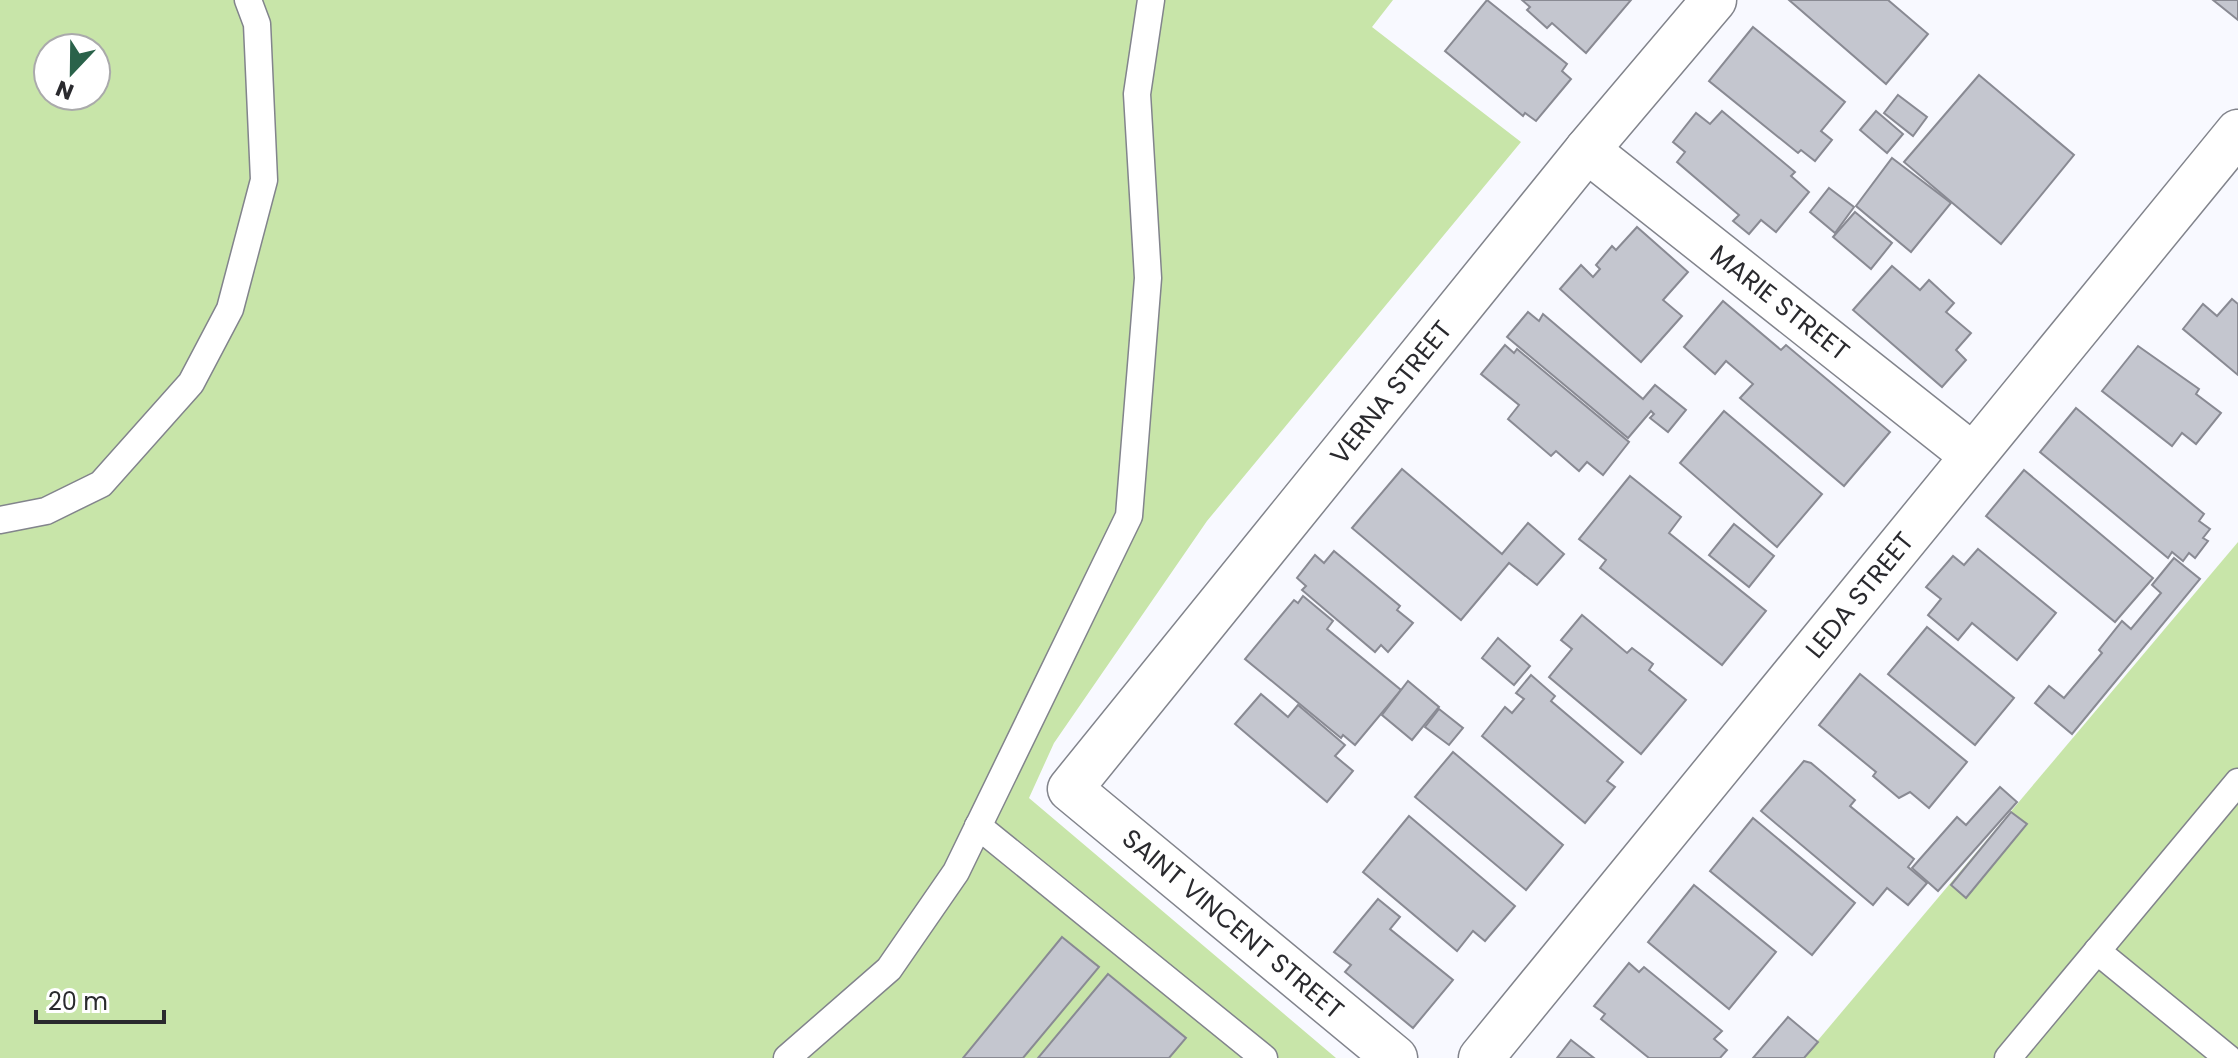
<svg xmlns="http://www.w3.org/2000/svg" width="2238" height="1058" font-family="Poppins,sans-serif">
<rect width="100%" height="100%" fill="#f8f9ff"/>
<g fill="#c8e5a9" fill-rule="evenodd">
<path d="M0,0H1393L1372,27L1521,142L1207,521L1054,743L1029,798L1336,1058H0ZM48,48H96V96H48Z"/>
<polygon points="2238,542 2238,1058 1803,1058"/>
</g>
<g fill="#c4c6cf" stroke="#898a93" stroke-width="2">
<polygon points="1487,0 1567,64 1562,71 1571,79 1536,121 1525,113 1523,116 1445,51"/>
<polygon points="1522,0 1631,0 1586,53 1552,23 1547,28 1527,10 1530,7"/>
<polygon points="1789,0 1888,0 1928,34 1886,84"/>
<polygon points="2213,0 2238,0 2238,20"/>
<polygon points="1753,27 1845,102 1821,131 1832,140 1815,161 1801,150 1798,153 1709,81"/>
<polygon points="1979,75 2074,155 2001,244 1904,162"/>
<polygon points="1898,95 1927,117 1913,136 1884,113"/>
<polygon points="1722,111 1795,172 1791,176 1809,192 1776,232 1761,220 1749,234 1733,221 1739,215 1677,162 1685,152 1673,142 1696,113 1710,124"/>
<polygon points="1876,111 1903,134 1887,153 1860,130"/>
<polygon points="1892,158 1951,203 1911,252 1856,206"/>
<polygon points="1829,188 1854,207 1835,233 1810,212"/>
<polygon points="1855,212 1892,243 1871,269 1833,237"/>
<polygon points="1637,227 1688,272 1663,300 1682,316 1641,362 1560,289 1581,265 1593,277 1600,269 1596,265 1612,246 1616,250"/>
<polygon points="1892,266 1920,290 1929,280 1954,303 1946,312 1971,333 1956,350 1966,360 1942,387 1853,310"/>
<polygon points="2232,299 2238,304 2238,375 2183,329 2203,304 2217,316"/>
<polygon points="1723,301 1781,350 1786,345 1890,432 1844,486 1740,398 1753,384 1726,361 1715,374 1684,347"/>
<polygon points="1528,312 1539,321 1543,314 1643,399 1655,385 1686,410 1668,432 1650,418 1654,414 1651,411 1628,438 1507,337"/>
<polygon points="1505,345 1514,353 1517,349 1629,442 1603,475 1587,462 1579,471 1556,451 1551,456 1508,419 1519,405 1481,374"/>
<polygon points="2138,346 2199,389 2196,394 2221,413 2196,444 2182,433 2172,446 2102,391"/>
<polygon points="2076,408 2204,514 2199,521 2210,529 2203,538 2208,541 2195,558 2189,553 2183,561 2172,552 2168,558 2040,452"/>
<polygon points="1724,411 1822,494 1777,547 1680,463"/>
<polygon points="1402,469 1502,554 1528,523 1564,554 1537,585 1509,563 1461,620 1352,528"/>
<polygon points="2024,470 2153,578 2115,622 1986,516"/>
<polygon points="1630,476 1681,517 1669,533 1766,611 1722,665 1600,568 1606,560 1579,539"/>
<polygon points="1734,524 1774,556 1749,587 1709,555"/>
<polygon points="1978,549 2056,613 2017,660 1972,623 1958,640 1928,615 1941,599 1926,587 1953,556 1964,565"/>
<polygon points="1334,551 1400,606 1397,610 1413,623 1388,652 1381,645 1375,652 1302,590 1306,586 1297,578 1315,555 1324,563"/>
<polygon points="2174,558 2200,579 2072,734 2035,703 2049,686 2064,698 2102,653 2099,650 2122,621 2131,629 2161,593 2152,585"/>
<polygon points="1303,596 1333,621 1327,629 1401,690 1355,745 1343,735 1341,738 1245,659 1294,600 1298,603"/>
<polygon points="1582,615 1627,653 1632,648 1653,664 1649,670 1686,700 1641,754 1549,677 1572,649 1561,640"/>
<polygon points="1927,627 2014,698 1975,745 1888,674"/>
<polygon points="1498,638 1530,666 1514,685 1482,658"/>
<polygon points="1860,674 1967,762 1929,808 1910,792 1899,798 1873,776 1876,772 1819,725"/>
<polygon points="1531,675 1555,696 1551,701 1623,762 1607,781 1615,787 1585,823 1482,736 1505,707 1512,713 1524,699 1516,693"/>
<polygon points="1408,681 1439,707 1412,740 1382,715"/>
<polygon points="1261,694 1288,717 1298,705 1345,745 1335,756 1353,771 1327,802 1235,724"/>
<polygon points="1439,709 1463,728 1449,745 1425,727"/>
<polygon points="1453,752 1563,845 1526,890 1415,797"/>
<polygon points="1804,761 1811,763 1855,800 1850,806 1914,859 1908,867 1927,883 1908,905 1887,888 1873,905 1761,811"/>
<polygon points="2000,787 2017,802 1938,891 1912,868 1957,817 1966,825"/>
<polygon points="2011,812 2027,824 1966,898 1951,885"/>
<polygon points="1409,816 1515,906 1485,941 1473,931 1457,951 1363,872"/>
<polygon points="1753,818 1855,903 1812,955 1710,871"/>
<polygon points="1694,885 1776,952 1729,1009 1648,942"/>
<polygon points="1378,899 1400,917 1390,929 1453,980 1413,1028 1345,972 1351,965 1334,952"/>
<polygon points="1062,937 1099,967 1023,1058 963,1058"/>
<polygon points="1629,963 1639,972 1644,967 1722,1031 1714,1039 1727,1050 1720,1058 1649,1058 1601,1019 1605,1014 1594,1006"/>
<polygon points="1108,974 1186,1038 1169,1058 1038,1058"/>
<polygon points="1788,1017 1818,1042 1804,1058 1753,1058"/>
<polygon points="1571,1040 1594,1058 1557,1058"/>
</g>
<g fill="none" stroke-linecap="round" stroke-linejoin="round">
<defs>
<g id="lane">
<polyline points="0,520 46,511 101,484 191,383 230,309 264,180 257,24 248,0"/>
<polyline points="978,826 1264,1058"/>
<polyline points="2097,951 2228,1058"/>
<polyline points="787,1058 889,969 956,872 1129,516 1148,278 1137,94 1151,0"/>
<polyline points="2008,1058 2238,782"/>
</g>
<g id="street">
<path id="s1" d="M1587,150L1972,455"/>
<path id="s2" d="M1395,1058L1070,789L1587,150L1714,0"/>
<path id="s3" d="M1481,1058L2238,132"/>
</g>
</defs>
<use href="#lane" stroke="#82848c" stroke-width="29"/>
<use href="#street" stroke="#82848c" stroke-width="47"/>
<use href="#lane" stroke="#fff" stroke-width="26"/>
<use href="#street" stroke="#fff" stroke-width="44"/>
</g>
<g text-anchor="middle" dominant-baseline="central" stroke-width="7" stroke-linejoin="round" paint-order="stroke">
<g font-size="26" fill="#2a2a2e" stroke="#fff">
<text stroke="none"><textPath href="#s1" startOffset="246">MARIE STREET</textPath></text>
<text stroke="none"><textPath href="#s2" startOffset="932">VERNA STREET</textPath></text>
<text stroke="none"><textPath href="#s3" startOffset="598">LEDA STREET</textPath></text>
<text transform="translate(1233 924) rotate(40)">SAINT VINCENT STREET</text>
</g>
</g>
<g transform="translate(72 72) rotate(202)"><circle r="38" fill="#ffffff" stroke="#aaaaab" stroke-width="2"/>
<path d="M0-6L14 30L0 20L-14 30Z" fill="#2a624a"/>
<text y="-12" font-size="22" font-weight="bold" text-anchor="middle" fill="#2a2a2e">N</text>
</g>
<path d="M36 1010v12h128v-12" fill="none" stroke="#2a2a2e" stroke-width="4"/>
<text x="48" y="1010" font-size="24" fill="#2a2a2e" stroke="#ffffff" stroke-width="6" paint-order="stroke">20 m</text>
</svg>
